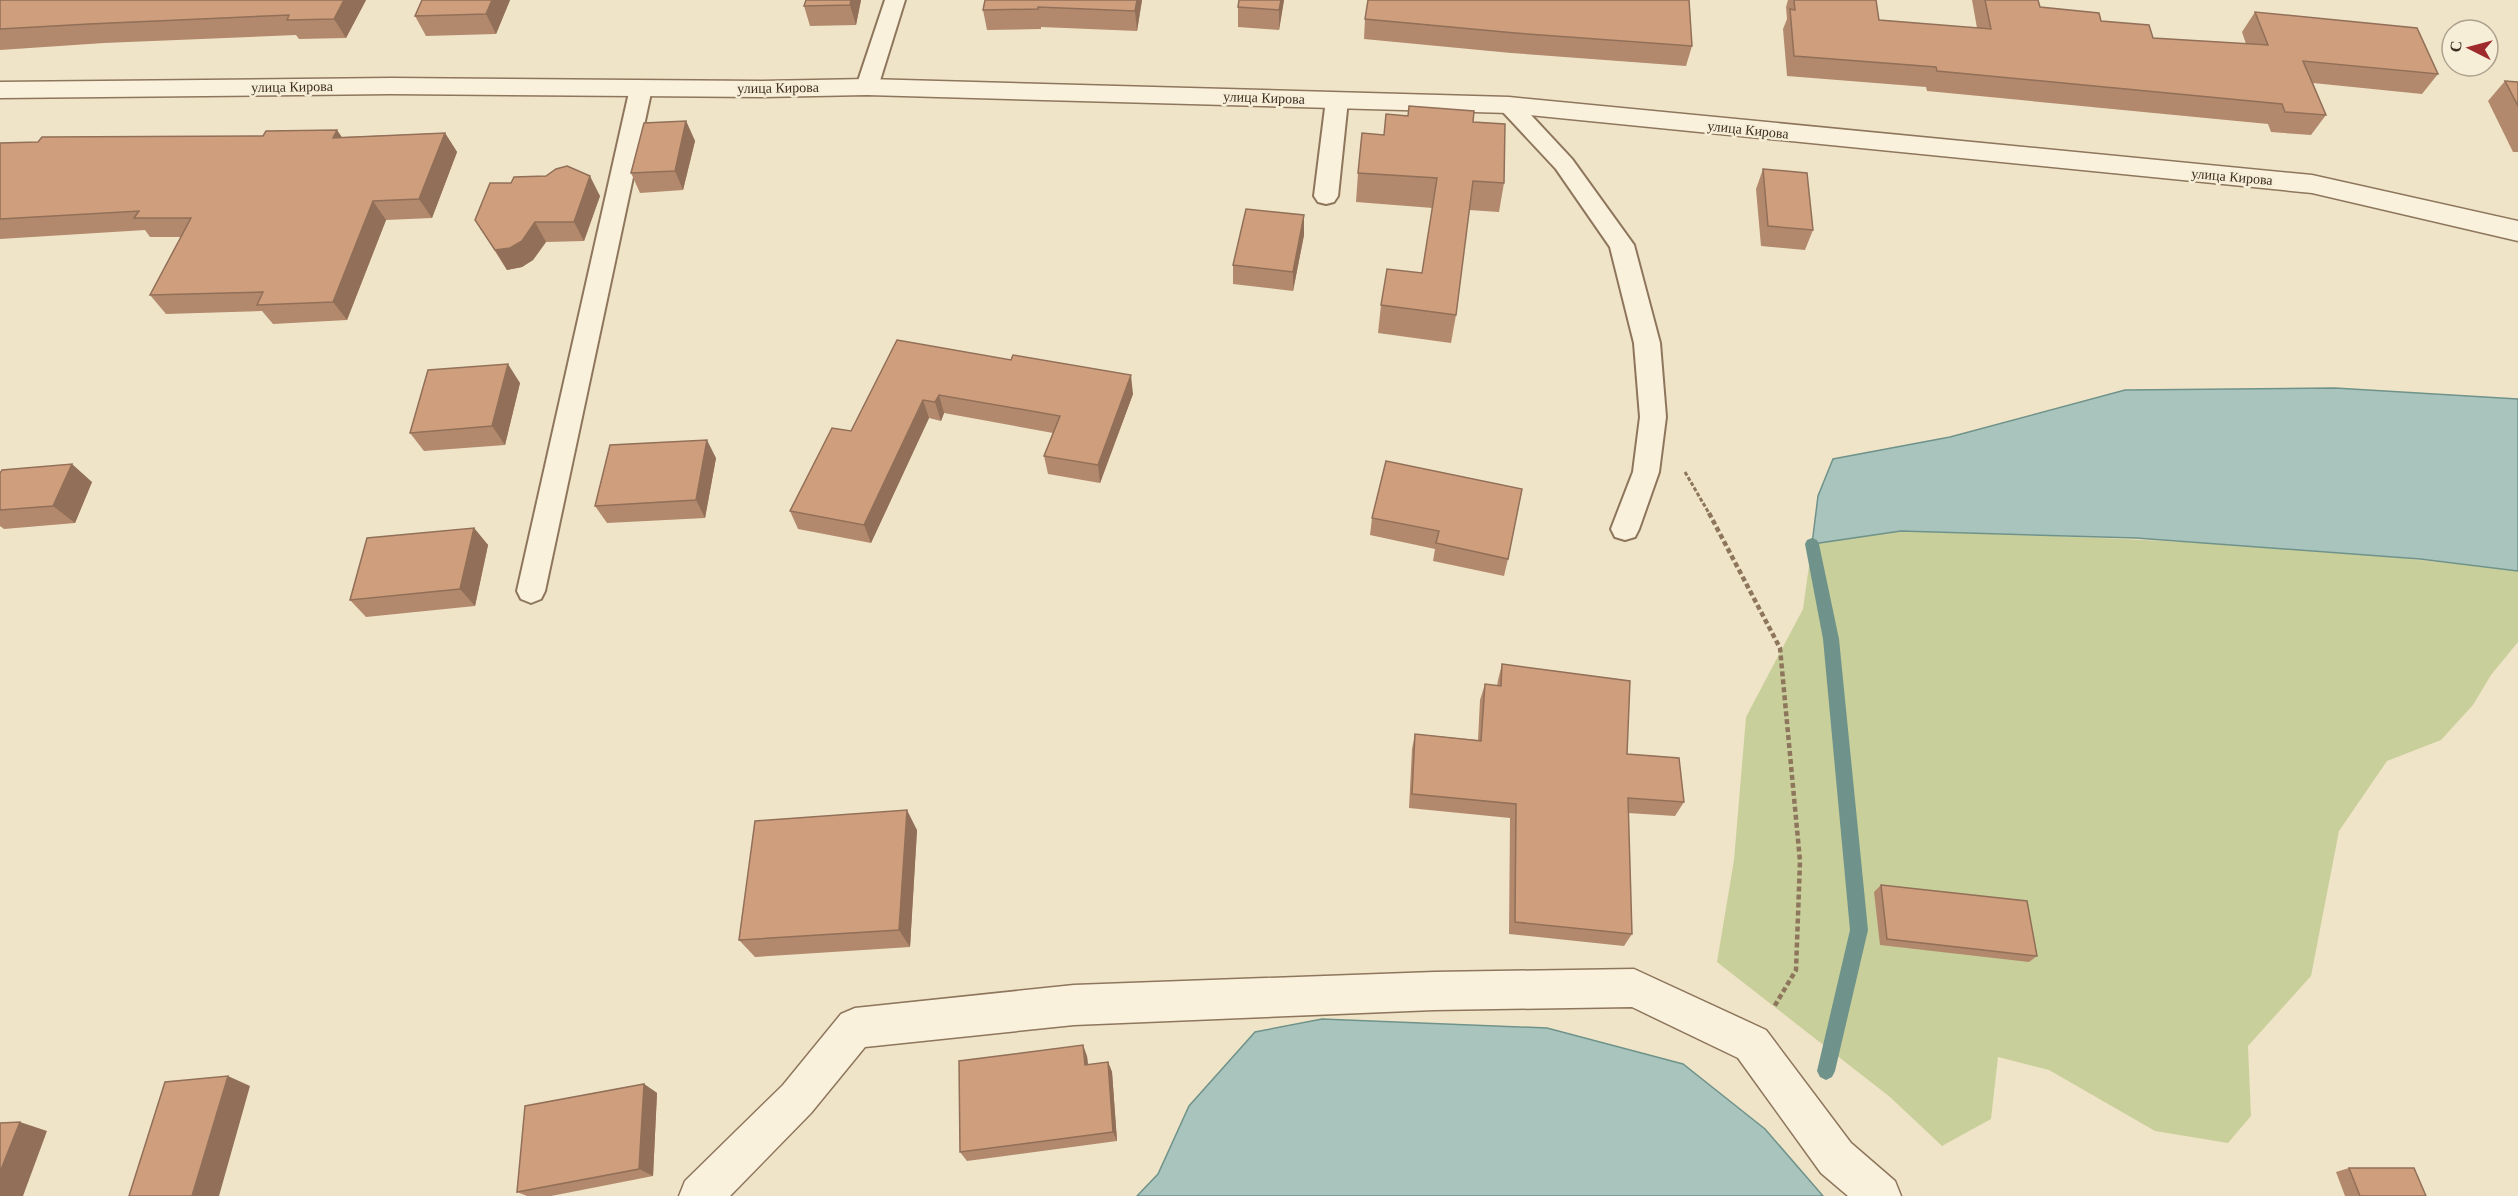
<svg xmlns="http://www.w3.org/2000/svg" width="2518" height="1196" font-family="Georgia,serif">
<rect width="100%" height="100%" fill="#f0e4c8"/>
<path fill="#c9cf9b" d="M1901,531C2107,537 2313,545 2518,571V642L2491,675L2473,705L2441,740L2387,761L2339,831L2311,976L2248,1046L2251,1116L2228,1143L2155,1131L2049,1070L1998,1057L1991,1119L1942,1146L1890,1097L1717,962L1734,860L1746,717L1803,609L1812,544Z"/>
<g fill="#a9c4bc" stroke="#6f938a" stroke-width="1.5">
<polygon points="2335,388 2518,399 2518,571 2420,559 2136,538 1901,531 1812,544 1818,496 1833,459 1950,437 2125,390"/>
<polygon points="1322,1019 1547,1028 1683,1064 1765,1129 1823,1196 1137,1196 1158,1174 1189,1106 1255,1032"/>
</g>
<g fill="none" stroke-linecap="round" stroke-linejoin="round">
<polygon fill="#6f938a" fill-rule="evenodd" points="1812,538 1817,540 1819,544 1839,639 1868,930 1835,1071 1832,1077 1826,1080 1820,1077 1817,1071 1850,930 1823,639 1805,544 1807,540"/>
<defs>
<g id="service">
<polygon points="885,0 905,0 878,87 875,92 867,94 859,92 856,87"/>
<polygon points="641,81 649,83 652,88 545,591 541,599 531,603 521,599 517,591 630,88 633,83"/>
<polygon points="1337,93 1345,95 1348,100 1338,196 1334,202 1326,204 1318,202 1314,196 1326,100 1329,95"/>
<polygon points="1509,98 1517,100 1572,159 1634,245 1660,343 1666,417 1659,472 1639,529 1635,537 1625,540 1615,537 1611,529 1633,472 1640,417 1634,343 1610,247 1556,169 1501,110 1498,105 1501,100"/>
</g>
<g id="minor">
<polygon points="391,78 762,81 867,79 1509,97 2312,175 2518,221 2518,241 2312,193 1509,113 867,95 762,97 391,94 0,98 0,82"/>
<polygon points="1634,969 1766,1030 1851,1143 1895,1181 1901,1196 1848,1196 1821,1173 1738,1058 1632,1007 1434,1010 1074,1025 865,1047 811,1113 730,1196 679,1196 685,1181 783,1085 841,1014 855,1008 1074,985 1434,972"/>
</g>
</defs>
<use href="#service" stroke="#8d765c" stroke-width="4"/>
<use href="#minor" stroke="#8d765c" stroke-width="3"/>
<polyline stroke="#8d765c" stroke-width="3" stroke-dasharray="4 2" stroke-linecap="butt" points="1685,472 1710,515"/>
<polyline stroke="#8d765c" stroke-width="4.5" stroke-dasharray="5 3" stroke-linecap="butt" points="1709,513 1780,648 1800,861 1796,970 1774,1007"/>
<use href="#service" fill="#faf1dc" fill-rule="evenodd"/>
<use href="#minor" fill="#faf1dc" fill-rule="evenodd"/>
</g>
<g fill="#b2896c">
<polygon points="0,0 366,0 346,38 299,39 296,35 104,43 0,50"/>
<polygon points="422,0 510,0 496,34 426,36 415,16"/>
<polygon points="861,0 856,25 810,26 804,6"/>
<polygon points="1142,0 1137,31 1041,27 1041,29 987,30 983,10"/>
<polygon points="1284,0 1279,30 1238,27 1238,7"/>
<polygon points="1788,0 1876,0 1879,20 1977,28 1972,0 2038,0 2040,7 2101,21 2153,38 2246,44 2242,32 2255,12 2438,74 2422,94 2313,83 2326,115 2311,135 2271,132 2268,124 1927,91 1926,87 1787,76 1783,29 1787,19 1786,7"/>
<polygon points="1365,19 1692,46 1686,66 1511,53 1364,39"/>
<polygon points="2505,81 2518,82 2518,152 2513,152 2488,101"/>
<polygon points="686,121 695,141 683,190 640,193 631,173"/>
<polygon points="1473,122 1504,183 1499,212 1469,210 1456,315 1451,343 1378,333 1381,305 1422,273 1433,208 1356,202 1358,173 1384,135"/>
<polygon points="445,133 457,152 432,218 386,220 347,320 273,324 262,311 166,314 150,295 181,237 150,237 145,230 0,239 0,143 342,137"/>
<polygon points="1763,169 1813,230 1805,250 1761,246 1756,189"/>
<polygon points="600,196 584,241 546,242 533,260 522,267 507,270 475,220"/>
<polygon points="1304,235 1293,291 1233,284 1233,265"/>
<polygon points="897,340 1133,394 1100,483 1048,474 1044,456 1053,433 944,413 941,421 929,418 871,543 798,529 790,511 851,431"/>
<polygon points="520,383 505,445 424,451 410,433"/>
<polygon points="716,458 705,518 607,523 595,506"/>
<polygon points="1386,461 1508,559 1504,576 1433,561 1435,549 1370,535 1372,518"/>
<polygon points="0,473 92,482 75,523 4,529 0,526"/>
<polygon points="474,528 488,545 475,606 366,617 350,600"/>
<polygon points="1502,664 1627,754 1684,802 1675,816 1628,813 1632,934 1624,946 1509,934 1510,818 1409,808 1412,749 1415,734 1478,740 1480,700 1485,684 1497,686 1498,680"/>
<polygon points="917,830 910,947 755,957 739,940"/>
<polygon points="1881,885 2037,956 2029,962 1880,945 1874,892"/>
<polygon points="1087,1056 1088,1065 1108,1062 1112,1072 1117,1141 967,1161 960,1152"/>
<polygon points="644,1084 657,1093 653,1176 551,1196 527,1196 517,1192"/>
<polygon points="2349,1168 2426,1196 2345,1196 2336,1172"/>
</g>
<g fill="#916f58">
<polygon points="344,0 366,0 346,38 334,19"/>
<polygon points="492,0 510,0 496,34 486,14"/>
<polygon points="851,0 861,0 856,25 850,5"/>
<polygon points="1137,0 1142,0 1137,31 1135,11"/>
<polygon points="1281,0 1284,0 1279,30 1279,10"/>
<polygon points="686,121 695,141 683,190 675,171"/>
<polygon points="337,130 350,149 333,138"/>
<polygon points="445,133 457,152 432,218 419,199"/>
<polygon points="590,176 600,196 584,241 574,222"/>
<polygon points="373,201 386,220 347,320 333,302"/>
<polygon points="1304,215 1304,235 1293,291 1293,272"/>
<polygon points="535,222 546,242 533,260 522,267 507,270 495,250"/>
<polygon points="508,364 520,383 505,445 492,426"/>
<polygon points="1131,375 1133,394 1100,483 1098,465"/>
<polygon points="939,395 944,413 941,421 935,402"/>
<polygon points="923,400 929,418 871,543 864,525"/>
<polygon points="707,440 716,458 705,518 696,500"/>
<polygon points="72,464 92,482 75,523 53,506"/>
<polygon points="474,528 488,545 475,606 460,589"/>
<polygon points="907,810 917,830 910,947 899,930"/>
<polygon points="1083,1045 1087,1056 1089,1075 1085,1065"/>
<polygon points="1108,1062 1112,1072 1117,1141 1113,1132"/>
<polygon points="228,1076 250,1086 219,1196 192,1196"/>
<polygon points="644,1084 657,1093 653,1176 639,1169"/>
<polygon points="20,1122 47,1131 23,1196 0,1196 0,1172"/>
</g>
<g fill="#cf9f7d" stroke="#916f58" stroke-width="1.5">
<polygon points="0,0 344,0 334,19 287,20 289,15 89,24 0,29"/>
<polygon points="422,0 492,0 486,14 415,16"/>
<polygon points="806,0 851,0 850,5 804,6"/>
<polygon points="985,0 1137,0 1135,11 1038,7 1038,9 983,10"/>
<polygon points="1239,0 1281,0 1279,10 1238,7"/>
<polygon points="1368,0 1689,0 1692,46 1515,33 1365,19"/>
<polygon points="1794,0 1876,0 1879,20 1991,29 1985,0 2038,0 2040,7 2099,13 2101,21 2149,25 2153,38 2268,45 2255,12 2417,28 2438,74 2303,61 2326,115 2285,112 2282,104 1937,71 1936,67 1794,56 1790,9 1795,10"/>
<polygon points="2505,81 2518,82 2518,106"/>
<polygon points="1409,106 1474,111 1473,122 1505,124 1504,183 1473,181 1456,315 1381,305 1387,269 1422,273 1437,178 1358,173 1362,133 1384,135 1386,114 1408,116"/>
<polygon points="686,121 675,171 631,173 644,123"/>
<polygon points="337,130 333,138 445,133 419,199 373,201 333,302 257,305 263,292 150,295 191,218 134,218 139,211 0,219 0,143 38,142 42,137 263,136 266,131"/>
<polygon points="567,166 590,176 574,222 535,222 522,241 510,248 495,250 475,220 490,183 511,183 514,177 546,176 556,169"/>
<polygon points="1763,169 1807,173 1813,230 1768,226"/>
<polygon points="1246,209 1304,215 1293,272 1233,265"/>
<polygon points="897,340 1011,360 1013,355 1131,375 1098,465 1044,456 1060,416 939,395 935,402 923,400 864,525 790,511 832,428 851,431"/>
<polygon points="508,364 492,426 410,433 428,370"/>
<polygon points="707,440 696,500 595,506 610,445"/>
<polygon points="1386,461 1522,489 1508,559 1436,543 1439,531 1372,518"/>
<polygon points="72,464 53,506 0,510 0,473 2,470"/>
<polygon points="474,528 460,589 350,600 367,538"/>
<polygon points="1502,664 1630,681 1627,754 1679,758 1684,802 1628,798 1632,934 1515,922 1516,804 1412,794 1415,734 1481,741 1485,684 1501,686"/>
<polygon points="907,810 899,930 739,940 755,821"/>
<polygon points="1881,885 2027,901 2037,956 1887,939"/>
<polygon points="1083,1045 1085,1065 1108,1062 1113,1132 960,1152 959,1061"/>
<polygon points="228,1076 192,1196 129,1196 165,1082"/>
<polygon points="644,1084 639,1169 517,1192 525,1106"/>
<polygon points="20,1122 0,1172 0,1123"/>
<polygon points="2349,1168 2414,1168 2426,1196 2360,1196"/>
</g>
<g text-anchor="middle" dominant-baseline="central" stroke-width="5" stroke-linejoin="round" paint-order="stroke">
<g font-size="14" fill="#3d2e20" stroke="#f7eed8">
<text transform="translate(292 87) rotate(-1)">улица Кирова</text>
<text transform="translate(778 88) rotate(-1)">улица Кирова</text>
<text transform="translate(1264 98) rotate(2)">улица Кирова</text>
<text transform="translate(1748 130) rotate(6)">улица Кирова</text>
<text transform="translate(2232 177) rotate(5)">улица Кирова</text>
</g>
</g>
<g transform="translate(2470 48) rotate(276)"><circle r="28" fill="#f7eed8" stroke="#ada18e" stroke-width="1.5"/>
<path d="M0-4.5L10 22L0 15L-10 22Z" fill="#9e2a2b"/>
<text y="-9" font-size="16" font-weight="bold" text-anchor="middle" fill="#3d2e20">С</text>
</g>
</svg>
